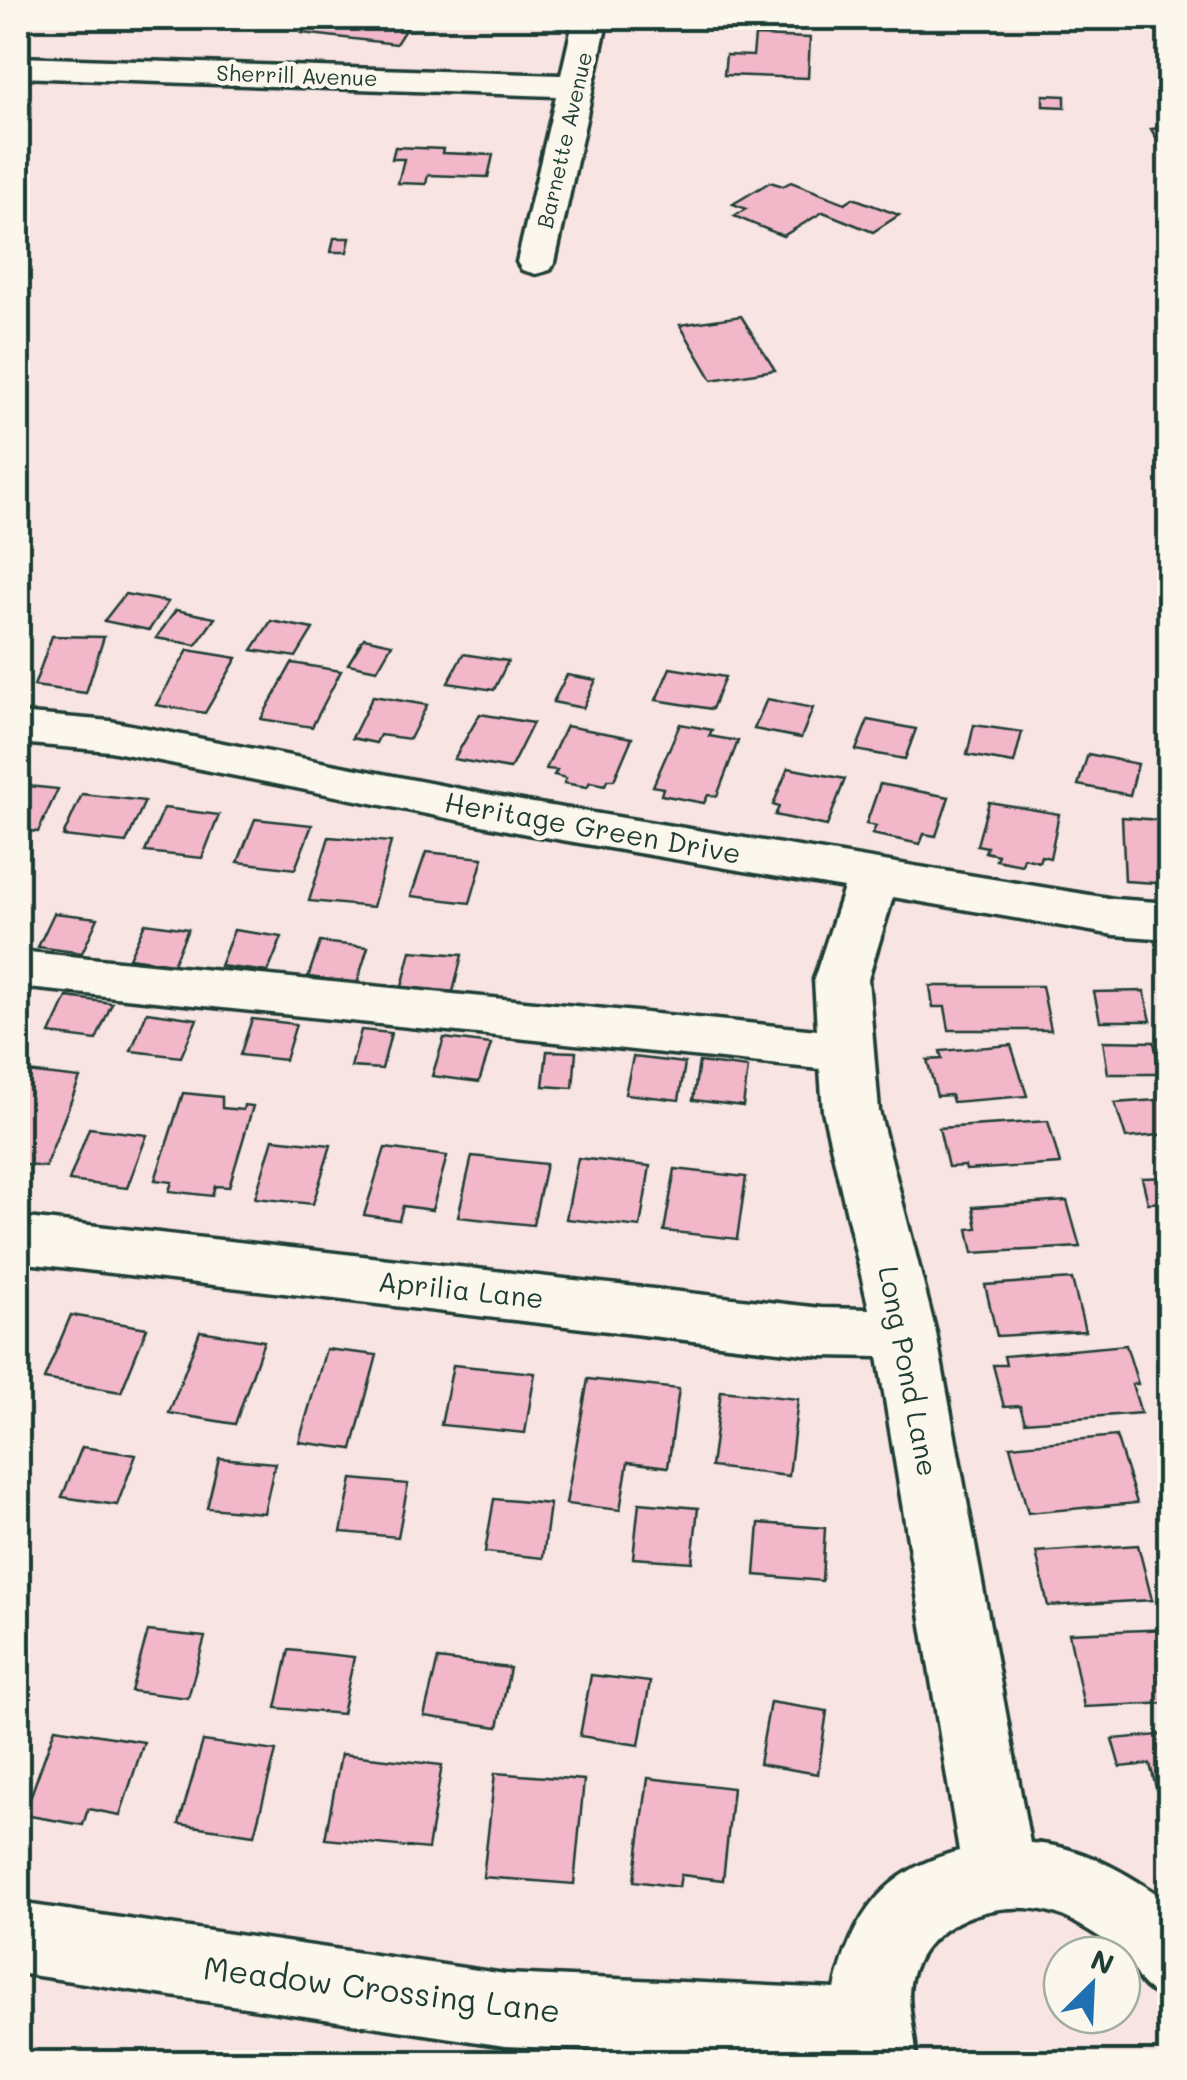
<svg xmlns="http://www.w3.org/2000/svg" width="1187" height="2080" font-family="Mali,sans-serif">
<rect width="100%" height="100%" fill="#f8e4e2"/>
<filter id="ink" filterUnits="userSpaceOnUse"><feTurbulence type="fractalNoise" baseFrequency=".01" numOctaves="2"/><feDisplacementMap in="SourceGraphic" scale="20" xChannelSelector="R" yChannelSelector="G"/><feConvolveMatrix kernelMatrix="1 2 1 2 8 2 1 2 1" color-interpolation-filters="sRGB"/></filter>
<g filter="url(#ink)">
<g fill="#f2b8ca" stroke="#1f3d34" stroke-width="2.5">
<polygon points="311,18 364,22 366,18 394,18 391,23 408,25 396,44 302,33"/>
<polygon points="755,36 810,38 808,78 724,75 726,55 753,56"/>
<polygon points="1043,95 1065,96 1065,107 1043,106"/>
<polygon points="1170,127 1170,152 1165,153 1151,129"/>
<polygon points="395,147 443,149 442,153 493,155 488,177 428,175 426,184 398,183 404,159 392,159"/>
<polygon points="770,182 783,186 791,182 845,203 853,198 899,215 873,232 823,212 783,236 734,216 746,209 733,204"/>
<polygon points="334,238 350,238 347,252 331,252"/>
<polygon points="741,316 775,370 712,380 680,325"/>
<polygon points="125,594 168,602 149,630 104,621"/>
<polygon points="176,610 215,618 196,645 156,638"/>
<polygon points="271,621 313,629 296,657 252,650"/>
<polygon points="52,636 104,637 86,693 34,686"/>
<polygon points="364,638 392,644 377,670 348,664"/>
<polygon points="188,650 237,658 205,713 156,705"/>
<polygon points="463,654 508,661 494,690 448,683"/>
<polygon points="292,663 341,671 312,727 261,719"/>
<polygon points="670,668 725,677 712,709 656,700"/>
<polygon points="567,675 596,680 583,708 553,702"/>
<polygon points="373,696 427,705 410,739 380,735 376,743 352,738"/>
<polygon points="767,699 813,708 801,738 754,729"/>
<polygon points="480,714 533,723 510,769 454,759"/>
<polygon points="868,720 916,729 905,759 856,750"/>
<polygon points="680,724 712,730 709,736 738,741 717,796 708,795 704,803 661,795 663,788 653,786"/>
<polygon points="974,725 1022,732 1014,763 967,755"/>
<polygon points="566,726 632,738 614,780 607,780 605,785 590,782 587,787 564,783 566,778 554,775 557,770 546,769"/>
<polygon points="1088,754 1138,764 1130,795 1078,785"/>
<polygon points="788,768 845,779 827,826 775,815 779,807 773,805"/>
<polygon points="880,784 949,797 936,836 924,834 920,844 872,834 876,826 866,824"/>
<polygon points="18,785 58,789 38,832 18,830"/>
<polygon points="82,794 145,801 126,843 63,836"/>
<polygon points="989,802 1059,814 1050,858 1041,856 1039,862 1024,858 1022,865 996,860 998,855 985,852 987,847 977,845"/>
<polygon points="164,808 219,815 202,858 145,852"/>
<polygon points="1122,817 1170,821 1170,884 1125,881"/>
<polygon points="255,819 312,825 295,869 238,862"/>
<polygon points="329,837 391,842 373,907 309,901"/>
<polygon points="426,852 483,858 470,903 411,896"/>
<polygon points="54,913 98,918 82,953 38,947"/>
<polygon points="145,923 188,929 173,964 129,958"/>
<polygon points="234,930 282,937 268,972 220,966"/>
<polygon points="320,942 368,947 357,983 308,977"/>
<polygon points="411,951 462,955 453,992 402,987"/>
<polygon points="930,986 1042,986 1051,1030 949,1030 945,1007 933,1007"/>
<polygon points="18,990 32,991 18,1028"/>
<polygon points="1144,991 1151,1021 1100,1021 1094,992"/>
<polygon points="67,997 112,1003 96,1040 50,1034"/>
<polygon points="147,1012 197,1019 181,1057 131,1051"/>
<polygon points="252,1019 296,1024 285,1060 240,1055"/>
<polygon points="361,1030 391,1033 382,1069 351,1067"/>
<polygon points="444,1038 491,1044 479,1082 432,1076"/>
<polygon points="1103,1041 1154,1042 1160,1074 1108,1074"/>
<polygon points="1011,1045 1027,1096 953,1102 951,1095 937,1096 927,1060 942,1059 940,1051"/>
<polygon points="547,1051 576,1052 573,1088 543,1086"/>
<polygon points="633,1057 685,1063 679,1100 625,1094"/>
<polygon points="699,1062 748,1068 743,1106 693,1100"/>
<polygon points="18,1071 80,1078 45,1167 18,1164"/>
<polygon points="183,1093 222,1097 222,1108 243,1110 244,1105 253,1106 229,1187 215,1186 212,1196 169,1191 172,1182 155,1180"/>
<polygon points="1170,1099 1170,1134 1126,1138 1115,1103"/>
<polygon points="1048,1121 1060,1164 966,1170 965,1166 948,1167 939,1128"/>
<polygon points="89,1128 147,1135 127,1188 69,1181"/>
<polygon points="273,1139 331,1145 313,1204 255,1198"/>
<polygon points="385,1148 447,1156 432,1210 403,1206 399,1220 364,1215"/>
<polygon points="472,1156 546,1164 533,1225 458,1217"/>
<polygon points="578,1158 650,1166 640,1227 566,1219"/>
<polygon points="675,1169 746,1177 737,1239 664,1231"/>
<polygon points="1170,1177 1170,1202 1148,1203 1142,1178"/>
<polygon points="1067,1201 1080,1247 973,1253 968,1229 977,1228 973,1207"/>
<polygon points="1072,1279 1085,1331 997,1336 985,1285"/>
<polygon points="71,1315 147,1328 121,1392 44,1379"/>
<polygon points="200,1331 264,1341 235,1424 169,1413"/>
<polygon points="1126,1345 1138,1384 1132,1384 1141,1413 1025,1422 1020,1406 1004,1407 993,1365 1006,1365 1004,1356"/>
<polygon points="326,1349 377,1355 352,1449 299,1442"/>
<polygon points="453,1365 535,1373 525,1433 441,1425"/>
<polygon points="588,1379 679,1389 668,1467 628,1462 620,1510 566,1504"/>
<polygon points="721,1391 798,1399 789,1476 711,1467"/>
<polygon points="1116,1436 1137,1503 1028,1513 1010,1446"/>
<polygon points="82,1447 136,1455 117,1505 62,1497"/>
<polygon points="219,1458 275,1463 264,1513 207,1508"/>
<polygon points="352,1479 408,1484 398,1537 341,1532"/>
<polygon points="494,1499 550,1504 543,1558 485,1552"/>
<polygon points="639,1503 698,1508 692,1562 633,1558"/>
<polygon points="759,1523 825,1528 822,1581 755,1575"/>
<polygon points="1138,1545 1152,1600 1048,1606 1036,1552"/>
<polygon points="1170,1629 1170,1703 1084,1707 1069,1633"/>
<polygon points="148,1631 205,1637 188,1698 131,1691"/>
<polygon points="289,1650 354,1657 342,1714 276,1708"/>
<polygon points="438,1659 510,1668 498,1727 424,1716"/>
<polygon points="591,1675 650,1682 639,1745 580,1736"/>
<polygon points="770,1702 827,1711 818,1774 759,1764"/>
<polygon points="55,1728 144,1742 120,1815 88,1809 83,1825 24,1815"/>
<polygon points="1170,1734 1170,1799 1159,1800 1150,1764 1120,1767 1112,1739"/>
<polygon points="203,1741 276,1751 254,1835 179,1824"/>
<polygon points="341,1754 442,1765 428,1849 325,1839"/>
<polygon points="495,1773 584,1780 574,1884 483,1877"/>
<polygon points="648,1778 733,1788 723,1880 681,1875 679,1887 634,1881"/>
</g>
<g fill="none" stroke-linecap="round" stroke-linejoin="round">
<defs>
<g id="minor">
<polygon points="574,18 608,18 555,262 550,270 536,274 522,270 517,262 556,96 18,77 18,57 561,75"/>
<path d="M18,713L110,721L527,802L1114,899L1170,903V939L1114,935L893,897L868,979L879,1111L936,1333L1030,1843C1081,1845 1129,1874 1170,1903V2000C1133,1986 1144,1979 1122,1955C1111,1943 1092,1932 1078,1924C1028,1892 942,1908 916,1964C900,1997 917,2029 916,2062L505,2046L18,1973V1903L505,1974L835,1989C852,1916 884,1870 959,1851L878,1357L821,1356L18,1262V1217L821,1308L869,1309L823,1111L820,1069L18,987V951L817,1030L814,979L844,888L527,834L110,751L18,743Z"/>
</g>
</defs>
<use href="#minor" stroke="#1f3d34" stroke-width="7"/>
<use href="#minor" fill="#fbf7ec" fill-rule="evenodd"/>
</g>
</g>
<g text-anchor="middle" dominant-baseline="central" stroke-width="9" stroke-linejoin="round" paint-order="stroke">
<g font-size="22" fill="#1f3d34" stroke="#fbf7ec">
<text transform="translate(297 75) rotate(2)">Sherrill Avenue</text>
<text transform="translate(564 140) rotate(-77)">Barnette Avenue</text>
</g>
<g font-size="28" fill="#1f3d34" stroke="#fbf7ec">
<text transform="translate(593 827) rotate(10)">Heritage Green Drive</text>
<text transform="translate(461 1289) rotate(6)">Aprilia Lane</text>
<text transform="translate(909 1371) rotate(79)">Long Pond Lane</text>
</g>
<g font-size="32" fill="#1f3d34" stroke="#fbf7ec">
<text transform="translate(382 1988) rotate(7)">Meadow Crossing Lane</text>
</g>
</g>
<rect width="1187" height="2080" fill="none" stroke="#fbf7ec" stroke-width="60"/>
<rect x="30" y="30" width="1127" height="2020" fill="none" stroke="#1f3d34" stroke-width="4" filter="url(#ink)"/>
<g transform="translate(1092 1985) rotate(24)"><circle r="48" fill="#fbf7ec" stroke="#a3ada2" stroke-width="2.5"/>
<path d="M0-8L18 38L0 25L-18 38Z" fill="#1f6fb2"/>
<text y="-15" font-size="28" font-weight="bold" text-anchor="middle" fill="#1f3d34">N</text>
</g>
</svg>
